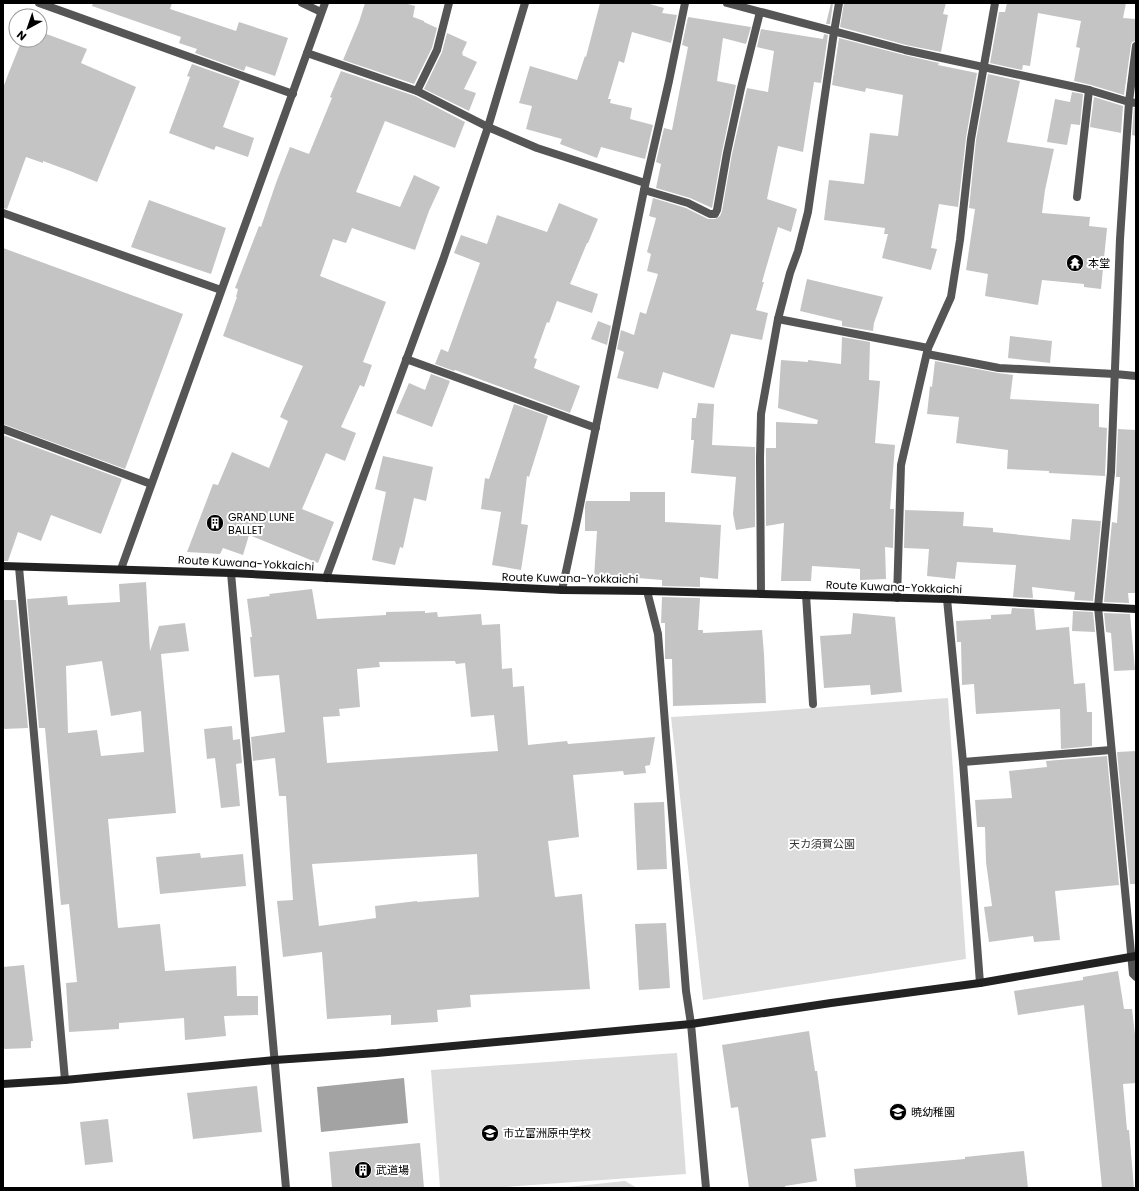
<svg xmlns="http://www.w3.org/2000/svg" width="1139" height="1191" font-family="Poppins,'Noto Sans JP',sans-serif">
<rect width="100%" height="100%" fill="#fff"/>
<g fill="#dcdcdc">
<polygon points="948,698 966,959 703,1000 671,717 757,712"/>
<polygon points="677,1053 686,1174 492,1188 440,1188 431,1070"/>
<polygon points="625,1181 637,1188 558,1188"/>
</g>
<polygon fill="#a3a3a3" points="404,1078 408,1123 321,1132 317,1087"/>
<g fill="#c4c4c4" fill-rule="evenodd">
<polygon points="93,3 172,3 170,9 236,31 239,22 288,38 275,76 246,66 244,71 195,53 197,49 179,43 181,37 92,6"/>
<polygon points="365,3 404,3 415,6 413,17 424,21 424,22 437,28 432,48 414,84 343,60 359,22"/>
<polygon points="600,3 646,3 664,8 662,13 677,15 671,43 632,32 624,63 619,61 608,99 611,99 610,103 632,108 630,119 653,125 645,159 601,147 597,158 560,144 562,139 526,129 532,106 519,103 530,66 577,80 585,56 586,57"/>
<polygon points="831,3 833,3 830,24 826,24"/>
<polygon points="844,3 946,3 943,14 948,15 941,52 906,45 840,27"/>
<polygon points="1007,3 1126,3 1123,18 1136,19 1136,41 1132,42 1131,45 1124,95 1091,85 1074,81 1080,48 1076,47 1081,21 1038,13 1030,66 1023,65 1022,70 990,63 999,12 1005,12"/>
<polygon points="688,17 751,27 746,44 723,38 717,81 736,85 722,152 712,208 690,198 656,188 661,164 656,162 664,128 672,130 688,47 682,45"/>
<polygon points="761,29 823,39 824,34 828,35 821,83 814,82 803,152 778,146 767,199 797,209 791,232 778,227 762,282 764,282 756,310 768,313 762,340 731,334 714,388 663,372 658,389 617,378 624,352 617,349 621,330 634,335 640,312 646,314 658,274 647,271 651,254 647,252 656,218 649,216 653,198 686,208 708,219 715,219 720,216 722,211 732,154 747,88 768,92 774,51 757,47"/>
<polygon points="41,32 87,49 81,63 136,87 97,182 70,171 43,161 43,163 26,157 7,209 3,208 3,88 9,72 22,40 40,40"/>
<polygon points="447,33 467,42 462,53 463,54 462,55 477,62 464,89 476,93 469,111 424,89 442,52"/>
<polygon points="839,38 904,55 939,63 938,65 977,73 966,138 958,207 939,204 931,248 937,249 931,270 882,258 888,234 884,234 885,228 824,220 829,180 864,184 870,133 898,136 903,95 866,88 865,92 832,85"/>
<polygon points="192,64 240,81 223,127 254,138 248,157 216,146 214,150 169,133 190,77 187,76"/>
<polygon points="341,71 415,96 465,122 455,148 385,121 356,192 400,207 414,175 440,187 429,211 415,250 352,228 346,243 333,239 320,276 386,302 363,362 372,365 364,387 360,385 341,427 356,433 345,461 326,453 302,509 334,522 318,563 249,535 243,555 223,548 220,554 187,552 213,484 218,485 232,452 269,468 288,421 280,417 303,366 223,336 237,297 236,297 238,289 235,288 259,226 261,227 276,183 290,147 309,154 332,98 330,97"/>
<polygon points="988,74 1020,81 1007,142 1054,149 1045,190 1042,213 1090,217 1089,226 1107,228 1101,289 1084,287 1084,284 1042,280 1038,305 985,296 988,274 966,270 975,209 969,208 976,140"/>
<polygon points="1072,92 1083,94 1080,125 1071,124 1067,145 1047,142 1055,99 1070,102"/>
<polygon points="1094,97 1123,106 1121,133 1090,127"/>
<polygon points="1134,108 1136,108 1136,136 1132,135"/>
<polygon points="149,200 226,228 211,274 131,247"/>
<polygon points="559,203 598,219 588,243 587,243 570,284 598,294 592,313 557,301 549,323 547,322 534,358 537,359 534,368 580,386 570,413 455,370 454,371 435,364 441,349 448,352 480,263 454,253 461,235 487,244 497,215 547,232"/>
<polygon points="3,248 183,314 125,469 3,424"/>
<polygon points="807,279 883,297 874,323 873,331 842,326 842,321 800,311"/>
<polygon points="598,321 611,326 607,345 591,339"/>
<polygon points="1010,336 1052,341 1050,363 1008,358"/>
<polygon points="842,337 870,342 869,380 880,381 875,443 895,445 890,509 894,509 893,548 885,547 886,579 860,580 860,569 812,566 811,581 781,581 784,523 766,526 766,448 776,448 776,422 817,424 818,420 778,408 781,360 808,362 808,360 841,364"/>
<polygon points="935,361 998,373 1013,375 1010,399 1099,404 1099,427 1107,428 1105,476 1049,473 1049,471 1007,469 1008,450 956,443 959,417 927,414 930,386 932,387"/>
<polygon points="431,374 450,381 432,427 396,413 409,383 425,390"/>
<polygon points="698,403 714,404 712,445 755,447 755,527 736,530 733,514 736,477 691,473 694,440 691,440 692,418 696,418"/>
<polygon points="514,404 548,416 529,477 527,476 521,524 528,525 521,570 492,565 501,512 481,509 485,478 489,479"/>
<polygon points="1118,429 1136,430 1136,593 1128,593 1129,603 1104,602 1112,522 1117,523 1120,477 1116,477"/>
<polygon points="3,435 122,479 101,534 51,515 41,541 18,532 8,561 3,561"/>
<polygon points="383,456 433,467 426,501 414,498 403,548 400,547 395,565 372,560 386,492 375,489"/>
<polygon points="630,492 665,492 665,522 721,525 718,579 700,577 700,587 662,586 662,580 626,577 626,580 594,578 597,531 585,531 585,506 586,501 630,501"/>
<polygon points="905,510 964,512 963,526 993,528 993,532 1070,540 1072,519 1101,521 1093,601 1074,600 1075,592 1032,587 1033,598 1013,597 1016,565 957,562 955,579 927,576 929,549 904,548"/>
<path d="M146,582L150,651L159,626L185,623L189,651L161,654L176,813L108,819L118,928L160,924L165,971L236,966L237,996H258V1015L224,1016L226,1036L185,1040L184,1018L119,1023V1029L69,1032L66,983L77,982L69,904L61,905L45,728H39L27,599L67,596L68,605L120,602L119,584ZM102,661L111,716L141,711L144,752L101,756L97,730L68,733L66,666Z"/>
<path d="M312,589L317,619L386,615V612L425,611V613L437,612L438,617L481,614L482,625L500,624L502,669L512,668L513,687L524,686L528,745L567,741L568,744L655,737L650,765L645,766L646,773L624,775L623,771L573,775L579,837L548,841L555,897L582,894L590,989L470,995L471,1007L437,1010L438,1022L391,1025V1015L327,1019L322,952L283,957L277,901L293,900L286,796H279L275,758L253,761L251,737L285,732L279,675L254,677L250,637H252L247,599L270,596L269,594ZM455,661L456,664L465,663L471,717L494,715L498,751L327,763L323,717L340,716L339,709L360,707L357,669L380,667L379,662ZM477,854L479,897L417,902V901L375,906L376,918L319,926L312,864Z"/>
<polygon points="662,597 700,598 698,630 703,630 703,633 762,630 764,654 766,703 673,706 672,659 665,659 665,623 661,623"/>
<polygon points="3,600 16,600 28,728 3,729"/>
<polygon points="1012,608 1034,609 1036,630 1069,627 1074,684 1085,683 1087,712 1092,712 1092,746 1061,749 1060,709 976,714 974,684 962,685 961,642 957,642 956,621 991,619 991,615 1011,614"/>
<polygon points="1073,611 1093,612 1095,632 1072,631"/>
<polygon points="853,613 895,617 902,692 871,695 870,685 824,688 820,636 851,634"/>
<polygon points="1104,613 1130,614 1135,670 1114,671 1111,633 1106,632"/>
<polygon points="232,726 233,740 240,739 242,763 236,764 240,806 221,808 215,758 207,759 204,729"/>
<polygon points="1136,751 1136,884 1130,884 1117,752"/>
<polygon points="1107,756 1119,885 1055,891 1060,940 1034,942 1033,936 989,942 984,907 992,906 986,862 985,827 977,827 975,800 1012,798 1009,771 1047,767 1046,761"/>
<polygon points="664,802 667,869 637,870 634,803"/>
<polygon points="200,853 201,858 243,854 246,886 160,894 156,857"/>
<polygon points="666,923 670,988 639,990 635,924"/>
<polygon points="24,965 33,1041 31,1041 31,1048 3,1049 3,967"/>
<polygon points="1118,971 1124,1009 1132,1009 1136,1043 1136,1083 1123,1084 1127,1130 1129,1130 1134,1188 1102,1188 1084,1005 1018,1015 1014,991 1083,980 1083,977"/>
<polygon points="809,1031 815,1071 817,1071 826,1137 811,1139 817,1181 785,1186 785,1188 749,1188 738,1107 731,1108 722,1045"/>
<polygon points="257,1086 262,1132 193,1139 187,1093"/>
<polygon points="108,1119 113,1162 85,1165 80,1122"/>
<polygon points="420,1143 424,1188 332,1188 329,1152"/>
<polygon points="1024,1151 1028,1188 856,1188 854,1169 965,1159 965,1157"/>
</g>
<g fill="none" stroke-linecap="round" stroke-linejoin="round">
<g stroke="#555" stroke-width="8">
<polyline points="307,53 417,91 488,127 537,148 645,183"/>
<polyline points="417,91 437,50 449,3"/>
<polyline points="644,190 688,203 710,214 715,214 717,210 727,153 741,88 760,12"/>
<polyline points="1077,197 1089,90"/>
<polyline points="927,354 999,368 1115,374 1136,376"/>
<polyline points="406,359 596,428"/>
<polyline points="3,429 151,484"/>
<polyline points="19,567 65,1080"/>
<polyline points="806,595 813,704"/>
<polyline points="963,762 1111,750"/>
</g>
<g stroke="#555" stroke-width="8">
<polyline points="39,3 293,94"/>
<polyline points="302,3 321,12"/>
<polyline points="727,3 905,50 1089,90 1129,102 1136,103"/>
<polyline points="1136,46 1129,102 1120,239 1111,472 1098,607 1133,974 1136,977"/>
<polyline points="3,213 221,290"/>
<polyline points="778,319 928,348"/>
<polyline points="121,569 325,3"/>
<polyline points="231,573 286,1188"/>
<polyline points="326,578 443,260 488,127 525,3"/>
<polyline points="562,590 577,520 644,190 669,81 685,3"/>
<polyline points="647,591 658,634 686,991 691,1024 706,1188"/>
<polyline points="761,594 760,458 761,414 778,319 790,273 798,251 808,212 834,32 839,3"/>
<polyline points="897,598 901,465 928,348 951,297 960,240 971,139 995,3"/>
<polyline points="947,599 963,762 980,983"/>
</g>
<g stroke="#222" stroke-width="8">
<polyline points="3,566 231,573 562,590 647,591 947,599 1136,609"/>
<polyline points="3,1084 65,1080 275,1060 377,1053 691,1024 831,1003 980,983 1136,956"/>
</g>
</g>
<defs>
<symbol id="temple-disc" viewBox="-11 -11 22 22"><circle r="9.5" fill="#000" stroke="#fff"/><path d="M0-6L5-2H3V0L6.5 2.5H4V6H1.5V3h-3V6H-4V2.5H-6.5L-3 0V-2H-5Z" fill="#fff"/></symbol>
<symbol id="building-disc" viewBox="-11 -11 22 22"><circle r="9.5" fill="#000" stroke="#fff"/><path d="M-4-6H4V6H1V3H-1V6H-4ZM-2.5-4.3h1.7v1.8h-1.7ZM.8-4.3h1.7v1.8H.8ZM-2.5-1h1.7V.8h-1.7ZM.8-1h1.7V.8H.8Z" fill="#fff"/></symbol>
<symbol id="school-disc" viewBox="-11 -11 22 22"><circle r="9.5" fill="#000" stroke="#fff"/><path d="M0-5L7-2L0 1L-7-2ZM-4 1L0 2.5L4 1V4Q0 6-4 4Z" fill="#fff"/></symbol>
</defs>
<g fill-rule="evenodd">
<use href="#temple-disc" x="1065" y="253" width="20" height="20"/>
<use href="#building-disc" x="205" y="513" width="20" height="20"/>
<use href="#school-disc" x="888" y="1102" width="20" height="20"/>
<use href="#school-disc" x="480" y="1123" width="20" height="20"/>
<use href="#building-disc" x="353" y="1160" width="20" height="20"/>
</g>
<g text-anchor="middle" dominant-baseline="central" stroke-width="4" stroke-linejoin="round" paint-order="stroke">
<g font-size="11" fill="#000" stroke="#fff" text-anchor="start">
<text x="1088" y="263">本堂</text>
<text x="228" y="517">GRAND LUNE<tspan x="228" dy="13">BALLET</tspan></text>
<text x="911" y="1112">暁幼稚園</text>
<text x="503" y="1133">市立富洲原中学校</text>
<text x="376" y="1170">武道場</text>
</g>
<g font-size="11" fill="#000" stroke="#fff">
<text transform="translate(246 563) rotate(3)">Route Kuwana-Yokkaichi</text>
<text transform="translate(570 578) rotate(1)">Route Kuwana-Yokkaichi</text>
<text transform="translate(894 587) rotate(2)">Route Kuwana-Yokkaichi</text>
</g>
<g font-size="11" fill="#333" stroke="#fff">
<text x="822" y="844">天カ須賀公園</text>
</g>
</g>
<rect width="1139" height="1191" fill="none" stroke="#000000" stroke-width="8"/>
<g transform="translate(28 28) rotate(220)"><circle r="19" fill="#ffffff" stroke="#999999"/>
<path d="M0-3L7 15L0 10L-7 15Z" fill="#000000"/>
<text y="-6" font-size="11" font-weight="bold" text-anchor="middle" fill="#000000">N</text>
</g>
</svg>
